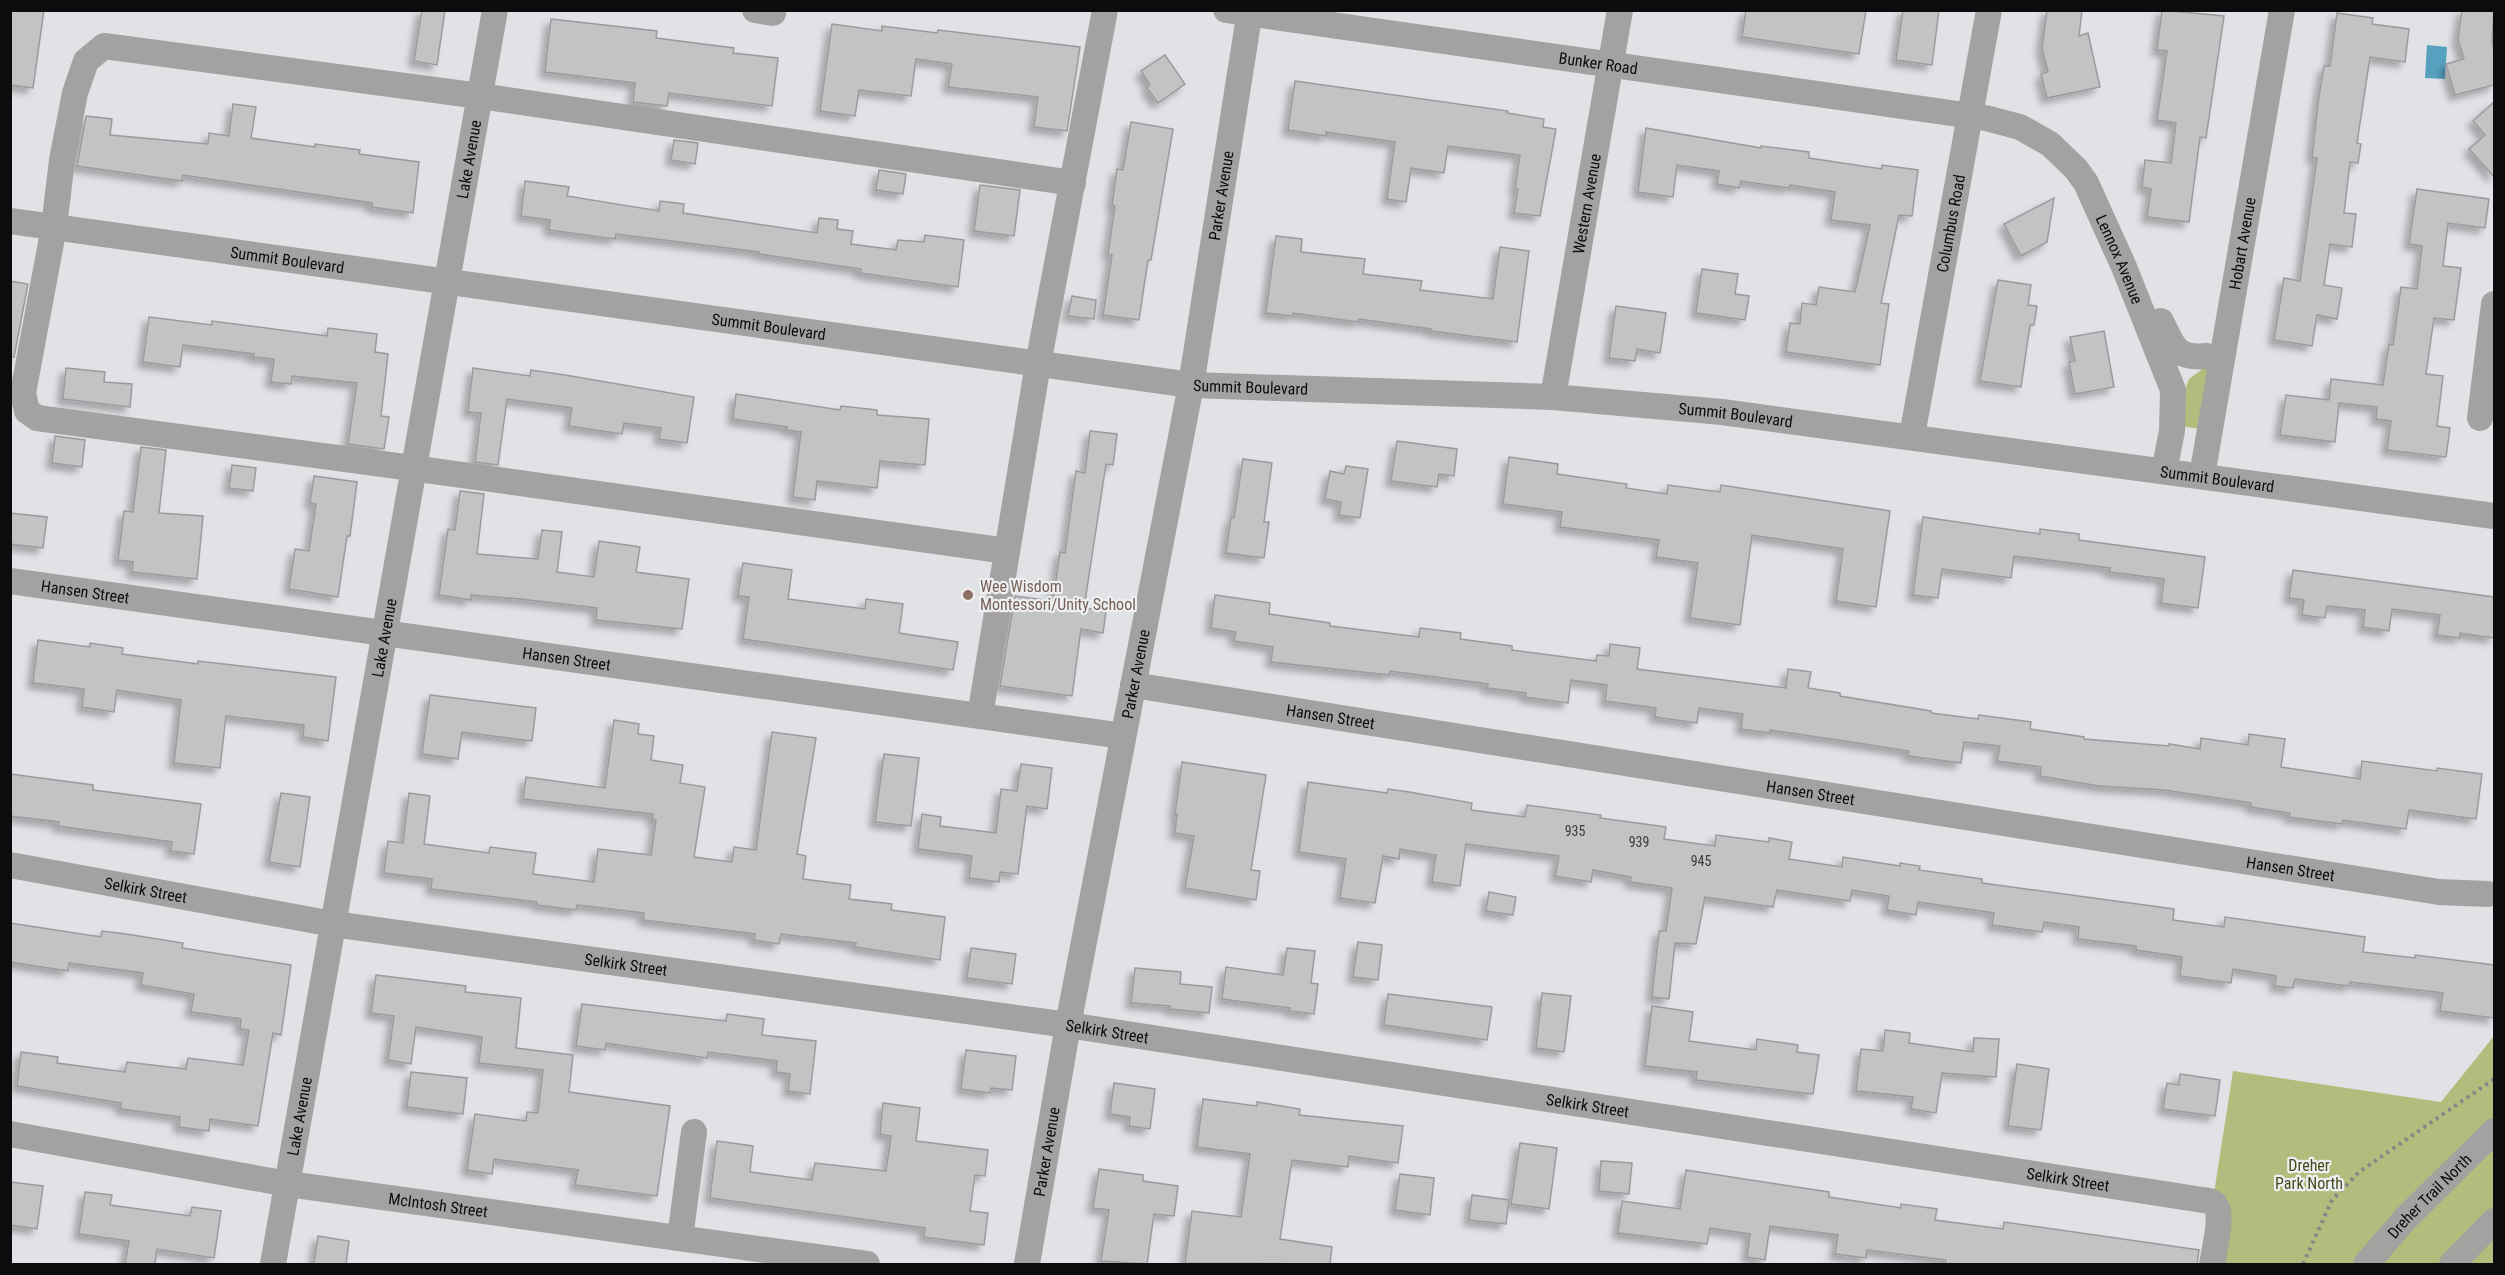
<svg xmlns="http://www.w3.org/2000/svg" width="2505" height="1275" font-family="'Roboto Condensed',sans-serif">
<defs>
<filter id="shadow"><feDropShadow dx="-5.5" dy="5.5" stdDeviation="3" flood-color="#0004"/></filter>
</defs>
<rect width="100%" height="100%" fill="#e0e2e5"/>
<g fill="#b2bc7c">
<polygon points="2212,362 2202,429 2180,426 2184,392 2189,379"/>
<polygon points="2494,1036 2494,1264 2203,1264 2233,1071 2441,1102"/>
</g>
<polygon fill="#56a1bf" points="2427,45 2447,47 2445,79 2425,78"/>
<g fill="#c3c2c4" stroke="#9c9a9d" stroke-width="1.5" filter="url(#shadow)">
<polygon points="10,10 44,10 33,88 10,85"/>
<polygon points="422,10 445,10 437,65 414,61"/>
<polygon points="1746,10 1866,10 1859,54 1742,37"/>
<polygon points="1903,10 1939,10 1932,65 1896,60"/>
<polygon points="2047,10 2082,10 2079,36 2088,33 2100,87 2047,98 2041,74 2048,72 2042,48"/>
<polygon points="2162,10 2224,16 2206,138 2200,137 2189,222 2147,217 2151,189 2142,187 2145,160 2171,163 2176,123 2157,120 2167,51 2157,50"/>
<polygon points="2462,10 2494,10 2492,40 2494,51 2494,85 2455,95 2446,64 2464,59 2458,39"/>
<polygon points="2337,13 2373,18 2372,24 2409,29 2405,62 2370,57 2357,143 2361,144 2358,163 2350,162 2344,213 2356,214 2352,247 2330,244 2324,285 2342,288 2337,319 2317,315 2312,346 2274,340 2284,278 2300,281 2317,158 2312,157 2318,103 2324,66 2330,66"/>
<polygon points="551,19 657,31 656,38 734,48 733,53 778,58 772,106 669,93 667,106 633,102 635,83 545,72"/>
<polygon points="832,24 882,31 882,26 937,33 938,30 1080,47 1067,131 1034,127 1038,97 948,87 952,64 916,59 911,96 859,90 855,116 820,111"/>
<polygon points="1165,55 1185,84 1158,103 1147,88 1150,85 1141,71"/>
<polygon points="1295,81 1508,111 1507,113 1544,119 1543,127 1556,129 1540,216 1514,213 1518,189 1515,189 1520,155 1448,146 1444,173 1411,168 1406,202 1387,199 1395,142 1326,132 1326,136 1288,130"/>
<polygon points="2494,102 2494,177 2469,149 2485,135 2473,121"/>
<polygon points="233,104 256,107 251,138 315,147 315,144 360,150 359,154 419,162 413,213 372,207 372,203 183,175 182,181 77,166 86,116 112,119 110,135 208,144 209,133 229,136"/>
<polygon points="1131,122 1173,129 1151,260 1148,260 1139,320 1103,315 1112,255 1108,254 1115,206 1112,205 1117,169 1123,170"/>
<polygon points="1646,128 1761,148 1761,146 1809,152 1809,158 1882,169 1882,165 1918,170 1912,216 1899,215 1881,303 1889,304 1880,365 1786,352 1790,323 1800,324 1802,303 1816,305 1819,287 1855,292 1870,225 1831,220 1835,192 1790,185 1789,188 1741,181 1739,188 1717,184 1719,171 1677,165 1673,197 1638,192"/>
<polygon points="674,140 698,143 695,164 671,160"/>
<polygon points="879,170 906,174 903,194 876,190"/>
<polygon points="525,181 569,187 567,196 659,211 660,201 684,204 683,213 817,233 819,218 838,220 837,229 853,231 851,244 896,250 898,240 924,242 925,235 964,240 958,287 860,273 861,269 759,254 759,252 616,234 615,239 549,230 550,220 521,216"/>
<polygon points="980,185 1020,190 1014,236 974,231"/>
<polygon points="2417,189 2489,199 2485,228 2448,223 2443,266 2461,268 2454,320 2434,318 2426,374 2443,376 2437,426 2450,428 2446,457 2387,450 2391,421 2376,419 2377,407 2339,403 2335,442 2280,435 2286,395 2329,400 2331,379 2383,385 2389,344 2393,345 2401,287 2417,289 2422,246 2409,244"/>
<polygon points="2054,198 2047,242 2021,256 2004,224"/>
<polygon points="1276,236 1302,239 1301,252 1365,259 1363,274 1422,281 1420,290 1493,299 1500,247 1529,251 1517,342 1431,331 1431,329 1359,319 1358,322 1293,313 1293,316 1266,313"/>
<polygon points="1702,269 1738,274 1735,294 1749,296 1745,320 1696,313"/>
<polygon points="1998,280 2031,285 2028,305 2037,306 2034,325 2030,325 2021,387 1980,381"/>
<polygon points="10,281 28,284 14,357 10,357"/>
<polygon points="1072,296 1096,300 1094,319 1068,316"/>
<polygon points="1616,306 1666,313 1660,353 1637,349 1635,361 1609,358"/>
<polygon points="149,317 212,325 212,321 327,336 328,328 377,334 375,352 388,354 381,416 389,417 384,449 348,444 357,383 292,376 291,384 271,382 274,359 253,357 254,354 183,345 180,367 143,362"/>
<polygon points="2104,331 2114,387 2075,394 2069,362 2075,361 2070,337"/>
<polygon points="66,368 105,372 104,382 132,384 130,407 63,399"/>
<polygon points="473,368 530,376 531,370 565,375 694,397 687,443 659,439 661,428 624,423 622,434 569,426 572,408 507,399 498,465 475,462 481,413 468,412"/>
<polygon points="736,394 840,410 841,406 877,410 877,415 929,419 925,465 880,461 877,488 817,481 815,500 793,497 801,432 787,430 787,427 733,419"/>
<polygon points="1090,431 1117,434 1113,465 1106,464 1084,608 1106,611 1103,633 1081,629 1072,696 1000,686 1015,596 1053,601 1060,552 1065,553 1076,471 1085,473"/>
<polygon points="55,436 85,440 82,467 52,463"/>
<polygon points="1397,441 1457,449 1454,476 1439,474 1437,487 1391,481"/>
<polygon points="141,447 166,450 159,513 203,516 197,579 132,572 133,562 118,560 124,511 133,512"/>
<polygon points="1509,457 1558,464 1557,474 1627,484 1626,488 1667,494 1668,485 1720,492 1721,485 1890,511 1876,607 1836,601 1843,549 1752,535 1740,625 1690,618 1698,563 1656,557 1659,540 1560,527 1562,512 1503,504"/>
<polygon points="1243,459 1272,463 1264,522 1269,522 1264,558 1226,553 1231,517 1234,518"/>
<polygon points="232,465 256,468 253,491 229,488"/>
<polygon points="1346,466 1368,469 1360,518 1339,515 1341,502 1325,499 1330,471 1344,474"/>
<polygon points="314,476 357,482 350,536 347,536 338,597 289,589 295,549 309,551 316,504 310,503"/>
<polygon points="460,491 484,494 477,554 538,559 542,530 562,532 557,572 594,577 599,541 640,547 636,572 689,579 682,629 596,620 597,608 520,599 471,595 471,600 439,595 448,529 455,530"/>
<polygon points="10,513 47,517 43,548 10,544"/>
<polygon points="1923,517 2040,534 2040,529 2079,534 2079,540 2205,557 2198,608 2161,603 2164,579 2110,572 2110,568 2014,556 2011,578 1942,569 1938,598 1913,595"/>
<polygon points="743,563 792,570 788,599 865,609 866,599 903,604 899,633 958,642 953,670 743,639 749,597 738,596"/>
<polygon points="2293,570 2494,597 2494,638 2460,633 2460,638 2437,635 2440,615 2392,609 2389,631 2363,627 2365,610 2327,606 2325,618 2302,615 2304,600 2289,598"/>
<polygon points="1215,595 1270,603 1269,614 1330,623 1330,626 1419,637 1420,628 1461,633 1460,639 1512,646 1512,650 1596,661 1597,655 1609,656 1610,644 1640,648 1637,669 1786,688 1788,669 1811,672 1808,688 1840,693 1840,696 1931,711 1931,713 1978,719 1979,715 2031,722 2030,729 2084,737 2084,739 2169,746 2169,744 2200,749 2201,738 2248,745 2249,734 2285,739 2281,767 2360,779 2362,761 2437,771 2437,768 2482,774 2476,819 2409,810 2406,829 2343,820 2342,824 2289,817 2290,813 2251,807 2251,803 2164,790 2099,786 2040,776 2041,767 1997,761 2000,746 1964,742 1961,763 1908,756 1909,751 1845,741 1770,730 1770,733 1741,729 1743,714 1699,708 1697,723 1655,717 1656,708 1605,701 1607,685 1571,680 1568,703 1525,697 1526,693 1487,688 1488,684 1390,671 1389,675 1271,662 1273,647 1234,641 1236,632 1211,628"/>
<polygon points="38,640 90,647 90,643 123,648 122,654 198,664 198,661 336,677 328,741 303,737 304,725 226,716 220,768 174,763 181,700 117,690 114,712 82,707 84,689 33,683"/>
<polygon points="430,695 536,708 532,741 462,732 458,759 422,754"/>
<polygon points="614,720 639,724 638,734 654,736 651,760 683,765 680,783 705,787 694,857 732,862 734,847 756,850 772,732 816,738 797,854 806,856 803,879 851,885 849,899 892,904 891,910 945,917 940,960 855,947 856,943 781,934 779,944 754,940 755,934 643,920 644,913 577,905 576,910 537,905 537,902 431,889 432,879 384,873 388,841 403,843 409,793 430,796 424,844 489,853 490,847 536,853 533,874 594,882 598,849 651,855 656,820 652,819 653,814 523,799 526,777 605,788"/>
<polygon points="884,754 919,758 911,826 875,822"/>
<polygon points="1182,762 1266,775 1251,870 1260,871 1256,900 1185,888 1194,836 1175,833 1177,814 1175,814"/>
<polygon points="1021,764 1052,768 1047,809 1027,806 1018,874 1000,872 999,882 969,878 972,856 918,849 922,814 941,817 940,826 996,833 1001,789 1017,791"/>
<polygon points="10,774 93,785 93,790 201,804 194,854 171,851 172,842 58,826 59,822 10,816"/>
<polygon points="1308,782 1387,793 1388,789 1409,792 1472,803 1471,810 1525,817 1527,805 1601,815 1600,818 1666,827 1664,839 1715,846 1716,835 1769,842 1769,838 1792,842 1789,859 1842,867 1843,857 1900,866 1900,863 1920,866 1919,870 1982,879 1982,883 2174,909 2173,920 2224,927 2225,917 2365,937 2363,952 2415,958 2415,955 2494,965 2494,1018 2440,1011 2443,993 2350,982 2349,986 2295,979 2293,988 2275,986 2276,976 2233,969 2231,983 2180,976 2182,957 2136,950 2136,946 2078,939 2079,927 2044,922 2042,932 1992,925 1994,913 1918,902 1916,915 1887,910 1889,896 1852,890 1850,901 1777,890 1773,907 1705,897 1696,944 1675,943 1669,999 1652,997 1659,931 1666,931 1672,888 1630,882 1631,877 1593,870 1591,882 1555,876 1559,856 1466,844 1460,886 1432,882 1436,855 1400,849 1399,859 1383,856 1375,903 1340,898 1346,859 1299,852"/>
<polygon points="281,793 310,797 300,867 269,862"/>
<polygon points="1489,892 1516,897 1513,915 1486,911"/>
<polygon points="10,923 101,937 102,931 126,934 183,943 182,948 291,965 281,1035 273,1033 258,1126 210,1119 209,1131 179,1127 180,1117 121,1109 121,1103 17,1086 21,1052 58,1057 57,1063 125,1072 127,1062 186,1069 188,1058 243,1065 249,1030 240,1029 241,1019 191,1012 194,994 141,985 143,973 69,963 68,971 10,962"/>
<polygon points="1358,942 1382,945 1378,980 1353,977"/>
<polygon points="971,948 1016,954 1012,984 967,978"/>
<polygon points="1287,948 1315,951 1311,983 1318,984 1314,1014 1290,1011 1290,1008 1222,999 1226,967 1283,975"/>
<polygon points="1135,968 1181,972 1180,984 1212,987 1209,1013 1170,1009 1170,1006 1131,1003"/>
<polygon points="376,975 466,986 465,992 521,998 516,1048 573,1055 569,1092 670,1106 657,1196 575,1185 578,1170 494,1159 492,1174 467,1170 475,1114 526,1121 527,1112 538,1113 543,1070 479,1063 482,1037 416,1027 411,1064 388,1060 394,1016 371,1013"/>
<polygon points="1542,993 1571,996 1564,1052 1536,1048"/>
<polygon points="1388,994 1492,1007 1487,1040 1384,1025"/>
<polygon points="582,1004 726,1021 727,1014 764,1019 762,1035 816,1041 810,1094 788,1091 790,1074 776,1072 777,1061 708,1052 707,1058 606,1043 605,1050 576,1046"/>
<polygon points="1652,1006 1693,1012 1689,1041 1756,1050 1757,1039 1798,1045 1797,1052 1819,1055 1813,1094 1696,1080 1697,1072 1645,1066"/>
<polygon points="1885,1030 1910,1033 1909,1043 1973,1052 1974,1038 1999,1039 1996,1077 1942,1073 1936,1113 1911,1109 1913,1097 1856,1091 1861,1049 1883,1051"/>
<polygon points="966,1050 1016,1056 1012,1090 991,1088 990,1093 961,1089"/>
<polygon points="2017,1064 2049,1069 2041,1130 2008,1126"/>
<polygon points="411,1072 467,1078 463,1114 407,1107"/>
<polygon points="2180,1074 2220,1080 2215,1116 2163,1109 2167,1083 2179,1085"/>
<polygon points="1114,1083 1155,1089 1150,1129 1129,1126 1130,1117 1110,1114"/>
<polygon points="1203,1099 1257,1106 1257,1102 1300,1109 1299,1115 1403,1126 1398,1163 1349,1156 1348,1167 1292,1160 1280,1239 1332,1247 1330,1264 1185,1263 1192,1211 1241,1217 1250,1154 1197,1147"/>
<polygon points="883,1103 920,1108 916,1141 988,1150 985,1176 975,1175 970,1211 988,1213 984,1245 924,1237 925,1228 710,1198 717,1141 753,1146 750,1172 812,1180 815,1163 886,1171 891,1136 880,1134"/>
<polygon points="1520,1143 1557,1148 1549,1209 1511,1204"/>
<polygon points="1601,1161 1632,1163 1629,1194 1599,1191"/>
<polygon points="1099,1169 1143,1175 1143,1181 1178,1186 1174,1216 1154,1214 1147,1264 1101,1261 1109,1210 1093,1208"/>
<polygon points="1686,1170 1829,1192 1829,1197 1901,1208 1901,1204 1937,1209 1935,1220 2003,1229 2004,1222 2199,1250 2197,1264 1945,1264 1946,1260 1867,1250 1866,1258 1835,1254 1838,1235 1770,1226 1765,1260 1747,1257 1750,1234 1710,1228 1707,1244 1618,1233 1622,1201 1680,1209"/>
<polygon points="1400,1174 1434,1178 1430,1215 1395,1210"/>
<polygon points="10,1182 43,1186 37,1229 10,1225"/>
<polygon points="85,1192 112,1195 110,1205 190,1216 192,1207 221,1211 214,1258 157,1249 155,1264 125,1264 129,1241 79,1234"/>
<polygon points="1472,1195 1509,1200 1506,1224 1469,1220"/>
<polygon points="318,1236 349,1241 346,1264 314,1264"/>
</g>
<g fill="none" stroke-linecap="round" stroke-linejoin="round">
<polyline stroke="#848688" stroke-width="4" stroke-dasharray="3 4.5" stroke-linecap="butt" points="2303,1264 2332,1200 2359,1172 2494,1079"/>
<g stroke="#a3a2a1" stroke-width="26">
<polyline points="755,10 773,13"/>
<path id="s1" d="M1226,10L1986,118L2020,127L2050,144L2076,169L2086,183L2124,267L2173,390L2172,431L2164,471"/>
<path id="s2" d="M10,221L1191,385L1553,397L1722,412L2494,516"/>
<path d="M2161,321C2174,347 2175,359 2207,356"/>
<path id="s3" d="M1553,397L1620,10"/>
<polyline points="2480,418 2494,304"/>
<path id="s4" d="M1912,436L1989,10"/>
<path id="s5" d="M2202,476L2282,10"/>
<polyline points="1007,551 390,465 37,418 27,411 23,393 54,227 62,160 75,93 86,61 104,46 480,96 1073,183"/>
<path id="s6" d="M10,581L1123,736"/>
<path id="s7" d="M1133,685L2439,892L2488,894"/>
<polyline points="980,716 1038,364 1105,10"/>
<path id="s8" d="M10,865L333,924L1068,1025L2203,1200C2208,1201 2213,1201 2216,1206C2223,1215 2214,1252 2212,1264"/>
<path id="s9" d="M10,1134L288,1184L867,1264"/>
<polyline points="680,1238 694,1132"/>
<path id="s10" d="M273,1264L495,10"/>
<path id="s11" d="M1027,1264L1068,1025L1191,385L1250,10"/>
<path id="s12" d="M2366,1264L2406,1218L2494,1131"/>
<polyline points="2452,1264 2494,1221"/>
</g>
</g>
<circle fill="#8d6e63" stroke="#edf0f2" stroke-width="2" cx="968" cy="595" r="6"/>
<g text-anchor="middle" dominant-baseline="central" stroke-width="4.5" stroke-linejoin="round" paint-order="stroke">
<g font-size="14" fill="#393a3b">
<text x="1575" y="831">935</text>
<text x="1639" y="842">939</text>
<text x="1701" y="861">945</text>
</g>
<g font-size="16" fill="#0b0c0d" stroke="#edf0f2">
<text stroke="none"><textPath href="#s1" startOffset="376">Bunker Road</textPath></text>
<text stroke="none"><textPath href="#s10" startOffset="1122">Lake Avenue</textPath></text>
<text stroke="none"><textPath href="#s11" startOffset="1086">Parker Avenue</textPath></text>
<text stroke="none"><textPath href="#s3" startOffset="196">Western Avenue</textPath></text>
<text stroke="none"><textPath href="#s4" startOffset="216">Columbus Road</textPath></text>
<text stroke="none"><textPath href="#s5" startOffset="236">Hobart Avenue</textPath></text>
<text stroke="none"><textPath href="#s2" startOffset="280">Summit Boulevard</textPath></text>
<text stroke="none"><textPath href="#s1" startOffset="974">Lennox Avenue</textPath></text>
<text stroke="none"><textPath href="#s2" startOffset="766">Summit Boulevard</textPath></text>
<text stroke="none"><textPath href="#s2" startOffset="1252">Summit Boulevard</textPath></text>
<text stroke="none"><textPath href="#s2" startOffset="1738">Summit Boulevard</textPath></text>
<text stroke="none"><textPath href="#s2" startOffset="2224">Summit Boulevard</textPath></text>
<text stroke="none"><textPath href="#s6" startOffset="76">Hansen Street</textPath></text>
<text stroke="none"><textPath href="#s10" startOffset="636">Lake Avenue</textPath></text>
<text stroke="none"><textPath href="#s6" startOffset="562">Hansen Street</textPath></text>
<text stroke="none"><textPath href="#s11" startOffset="600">Parker Avenue</textPath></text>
<text stroke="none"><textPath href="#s7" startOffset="200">Hansen Street</textPath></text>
<text stroke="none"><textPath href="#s7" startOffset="686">Hansen Street</textPath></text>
<text stroke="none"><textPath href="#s7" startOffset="1172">Hansen Street</textPath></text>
<text stroke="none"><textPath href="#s8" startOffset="138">Selkirk Street</textPath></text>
<text stroke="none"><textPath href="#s8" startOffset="624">Selkirk Street</textPath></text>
<text stroke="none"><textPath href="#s8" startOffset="1110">Selkirk Street</textPath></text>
<text stroke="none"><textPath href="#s8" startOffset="1596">Selkirk Street</textPath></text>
<text stroke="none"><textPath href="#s10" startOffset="150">Lake Avenue</textPath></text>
<text stroke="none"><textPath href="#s11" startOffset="114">Parker Avenue</textPath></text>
<text stroke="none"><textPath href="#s8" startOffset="2082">Selkirk Street</textPath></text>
<text stroke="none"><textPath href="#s12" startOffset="93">Dreher Trail North</textPath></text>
<text stroke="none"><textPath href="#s9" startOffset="434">McIntosh Street</textPath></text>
</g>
<g font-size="16" fill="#785e54" stroke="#edf0f2" text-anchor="start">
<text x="980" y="586">Wee Wisdom<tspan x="980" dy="18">Montessori/Unity School</tspan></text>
</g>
<g font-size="16" fill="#454b1b" stroke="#edf0f2">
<text x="2309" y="1165">Dreher<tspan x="2309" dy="18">Park North</tspan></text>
</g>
</g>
<rect width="2505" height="1275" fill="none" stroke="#0b0c0d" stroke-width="24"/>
</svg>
